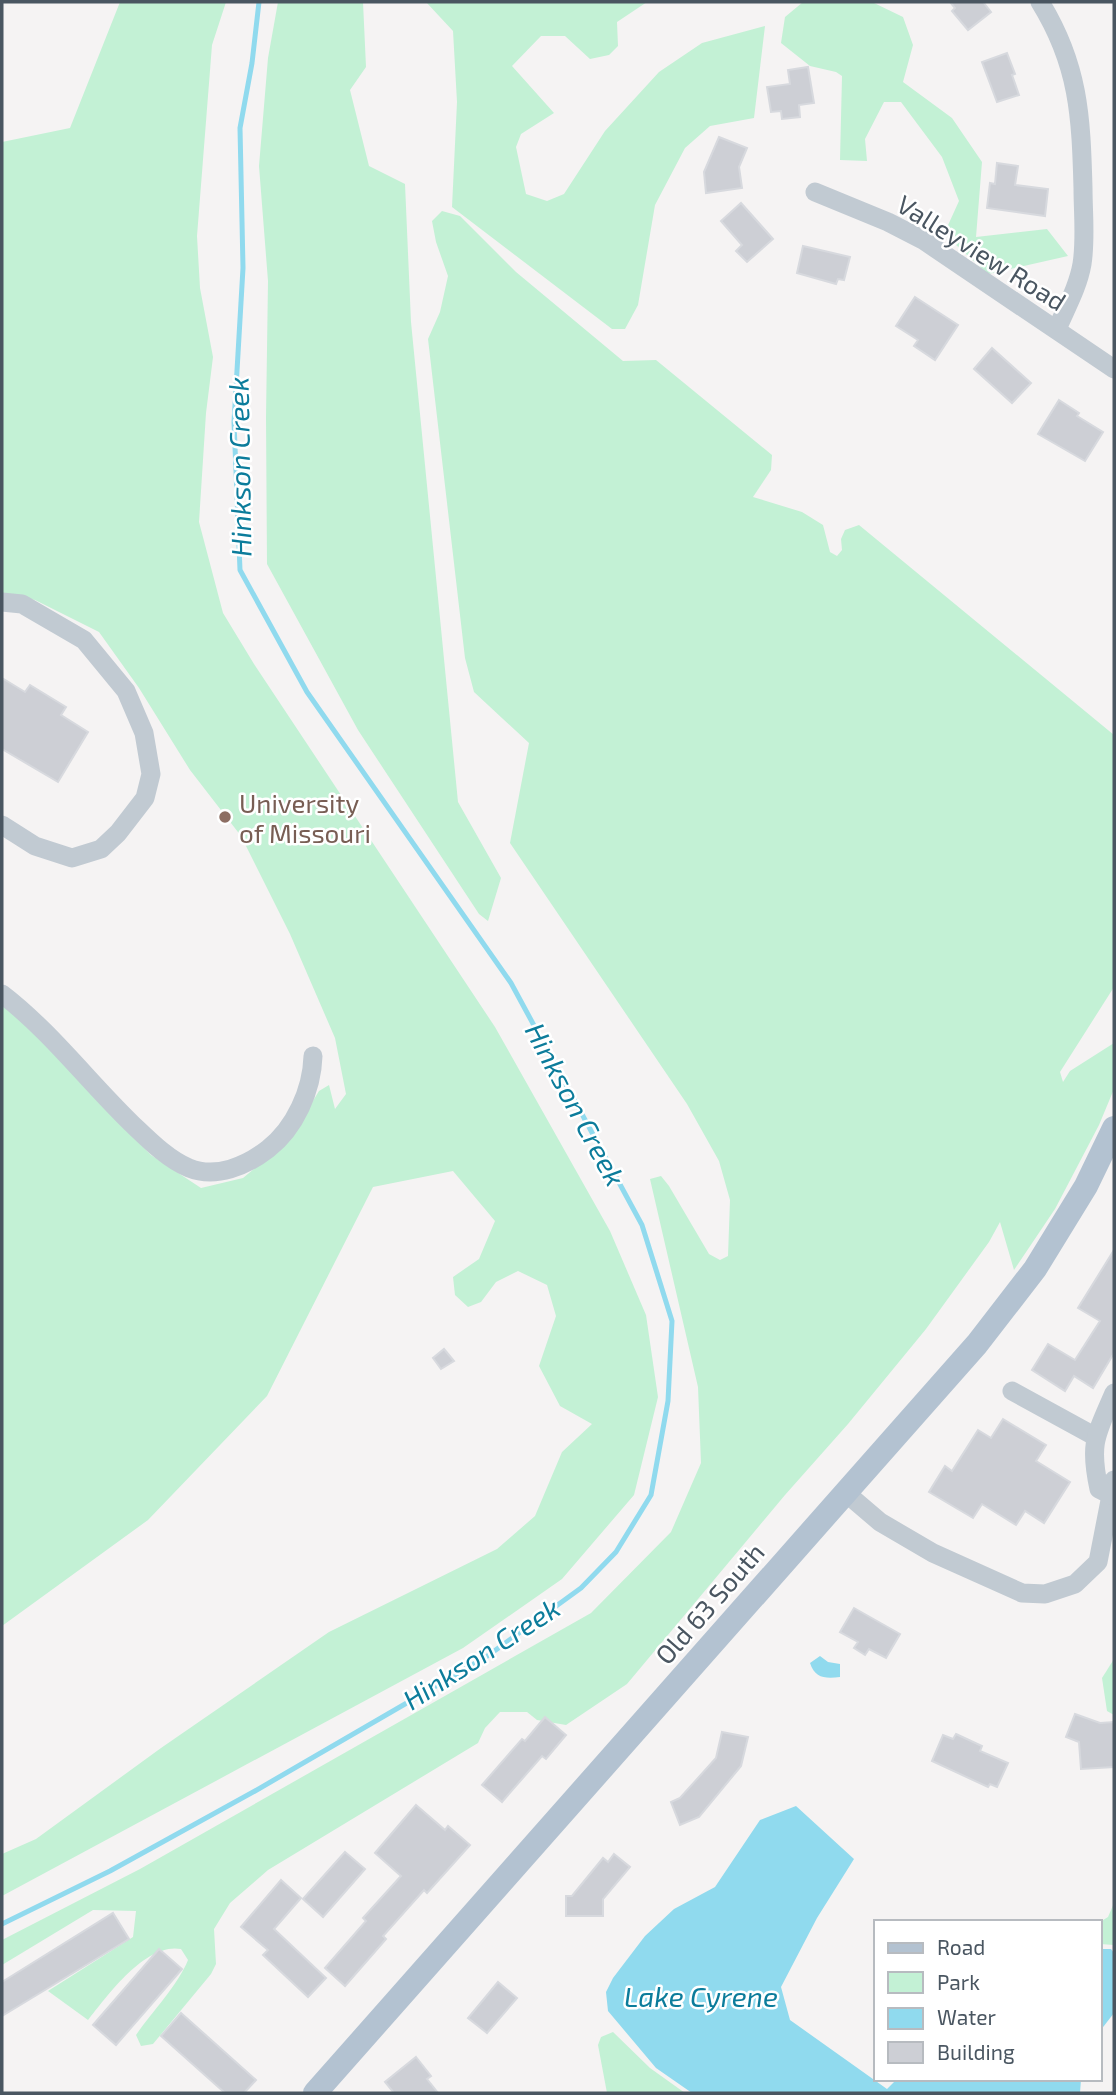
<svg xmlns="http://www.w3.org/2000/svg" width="1116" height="2095" font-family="'Exo 2',sans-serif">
<rect width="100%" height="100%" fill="#f5f3f3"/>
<g fill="#c3f1d5">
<polygon points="120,2 226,2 212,45 197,236 200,288 213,357 206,413 199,522 223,613 254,664 495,1027 610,1231 646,1315 658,1397 634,1495 562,1579 463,1648 2,1896 2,1854 36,1839 161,1748 329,1632 497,1549 535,1516 562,1452 592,1424 560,1406 539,1366 556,1316 547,1285 518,1271 496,1282 481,1302 468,1307 455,1295 453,1277 479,1259 495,1221 453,1171 373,1187 267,1396 148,1520 2,1626 2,1000 151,1155 201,1188 243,1178 289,1140 319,1091 329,1085 335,1109 346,1094 335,1038 290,934 241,836 190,770 139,688 99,632 35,600 2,593 2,142 70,128"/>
<polygon points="278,2 363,2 366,67 350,90 369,166 405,184 411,322 458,802 501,878 488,921 479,914 358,730 267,564 266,417 268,281 259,166 268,58"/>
<polygon points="426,2 647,2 617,22 618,46 609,55 590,59 565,36 541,36 512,66 554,113 521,134 516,147 526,194 547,201 564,194 605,131 659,72 702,43 765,26 754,118 710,126 685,148 655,205 638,305 625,329 612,329 452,207 457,102 453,31"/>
<polygon points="803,2 872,2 903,17 913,45 903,82 952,118 982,162 976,237 1047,229 1068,256 988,274 944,234 959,201 942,157 901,102 884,102 865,139 867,161 840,160 842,76 836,72 810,66 781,43 785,17"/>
<path d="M442,211L460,216L516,272L623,361L656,360L772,455L771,470L753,497L802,512L823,525L830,552L837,556L842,550L841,539L845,530L859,525L1114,735V987L1060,1072L1063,1082L1070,1071L1114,1043V1089L1099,1125L1055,1209L1014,1270L1000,1222L989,1242L926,1329L848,1424L785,1495L627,1684L566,1725L537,1720L527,1712H500L485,1728L478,1743L268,1870L230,1903L214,1929L216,1964L211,1974L153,2044L141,2046L136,2035C152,2012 178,1985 188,1960L181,1949C146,1942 107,1996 88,2020L48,1991L133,1937L136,1911L93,1910L2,1965V1940L140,1869L591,1613L671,1532L701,1463L698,1387L650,1179L661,1176L669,1186L709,1254L720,1260L728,1256L730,1200L719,1161L687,1104L510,843L529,743L474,692L465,658L428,339L440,312L448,276L436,242L432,221Z"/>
<polygon points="1114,1659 1114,1715 1107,1711 1102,1678"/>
<polygon points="1114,1903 1114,1945 1100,1944 1100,1922 1108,1917"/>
<polygon points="613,2032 650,2068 685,2093 607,2093 598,2045 601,2037"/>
</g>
<g fill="#90daee">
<path d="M820,1656L828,1662L840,1664V1677C825,1679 815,1678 810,1663Z"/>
<polygon points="796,1806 854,1859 817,1918 781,1987 790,2020 887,2089 897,2079 1081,2079 1080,2093 692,2093 656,2068 608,2011 606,1992 613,1978 645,1936 674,1909 715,1887 760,1820"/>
<polygon points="1100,1949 1111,1949 1114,1953 1114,2013 1100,2031"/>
</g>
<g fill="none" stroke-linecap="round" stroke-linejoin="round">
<polyline stroke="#90daee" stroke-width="5" points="2,1924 110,1871 255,1791 486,1657 581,1588 616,1552 651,1495 668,1401 672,1321 642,1225 511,983 307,692 240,570 234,422 243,268 240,128 252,63 259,2"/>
</g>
<g fill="#cdcfd5" stroke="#d7d9de" stroke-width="2">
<polygon points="950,2 983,2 991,12 968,30 952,11 955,8"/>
<polygon points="1007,53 1015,74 1012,75 1019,95 997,102 982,62"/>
<polygon points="808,67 814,103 799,105 800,117 782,119 781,111 771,112 767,87 790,84 788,70"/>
<polygon points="719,137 747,148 739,167 742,188 706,193 704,172"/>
<polygon points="997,163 1018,166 1015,185 1048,189 1045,216 987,208 990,183 995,184"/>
<polygon points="741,203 773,239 747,262 736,251 742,245 721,221"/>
<polygon points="803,246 850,257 844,280 838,279 836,284 797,273"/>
<polygon points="915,297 958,325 935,360 914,346 918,340 896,326"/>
<polygon points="992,348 1031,383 1012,403 974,369"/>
<polygon points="1059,400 1079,413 1077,416 1103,432 1085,461 1038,434"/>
<polygon points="2,678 25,692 30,685 66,707 61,715 88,732 58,782 2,749"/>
<polygon points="1114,1250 1114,1353 1093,1388 1074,1376 1065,1391 1032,1370 1048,1344 1075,1360 1100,1321 1078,1308"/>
<polygon points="444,1349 454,1361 441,1369 433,1358"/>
<polygon points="1003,1419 1046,1445 1036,1461 1070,1482 1044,1523 1025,1511 1016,1525 982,1504 973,1518 929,1492 945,1466 952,1471 978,1430 991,1438"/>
<polygon points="854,1608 900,1634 886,1658 869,1649 865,1655 854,1648 858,1642 840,1632"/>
<polygon points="1075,1714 1100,1723 1114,1722 1114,1767 1081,1769 1079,1742 1066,1737"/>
<polygon points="545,1717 566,1735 546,1759 542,1756 502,1802 482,1785 522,1739 525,1741"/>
<polygon points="722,1732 748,1737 741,1766 699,1817 680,1825 671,1802 680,1798 716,1758"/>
<polygon points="956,1734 982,1746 980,1751 1008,1763 997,1787 990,1784 988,1787 932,1761 943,1735 953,1739"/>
<polygon points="416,1805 445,1830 448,1826 470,1845 427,1893 424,1890 383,1936 386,1939 345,1986 325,1968 366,1921 363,1918 401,1876 375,1853"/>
<polygon points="345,1852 365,1869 323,1917 303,1899"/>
<polygon points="614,1854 630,1867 603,1899 603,1916 566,1916 566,1896 572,1896 603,1858 608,1862"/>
<polygon points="281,1880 301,1898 274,1929 326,1978 308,1997 263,1955 268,1950 241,1927"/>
<polygon points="113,1913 129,1939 2,2016 2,1982"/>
<polygon points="159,1949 182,1969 116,2045 93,2025"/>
<polygon points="498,1982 517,1998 487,2033 468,2018"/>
<polygon points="181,2013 256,2080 244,2093 225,2093 161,2036"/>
<polygon points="416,2057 431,2076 427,2079 438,2093 394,2093 385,2082"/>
</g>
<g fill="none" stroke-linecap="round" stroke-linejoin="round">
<g stroke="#c1cad2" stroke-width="19">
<path d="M1040,2C1079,65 1081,116 1083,188C1083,213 1086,239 1082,264C1078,287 1066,308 1057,329"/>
<polyline points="815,192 888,222 923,240 1114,369"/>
<polyline points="2,602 22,604 84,640 126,691 144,733 151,774 145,798 118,833 101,849 72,858 35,846 2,825"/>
<path d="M2,994C49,1030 87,1080 130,1122C147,1138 167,1159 189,1168C216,1179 246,1166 268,1149C295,1128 312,1090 313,1056"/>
<polyline points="1012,1391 1096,1437"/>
<polyline points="846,1493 880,1522 933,1553 1022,1593 1045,1594 1075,1584 1098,1562 1114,1480"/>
<path d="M1111,1495L1099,1489C1089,1443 1096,1435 1114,1393"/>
</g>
<polyline stroke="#b3c2d1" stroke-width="24" points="315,2093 977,1344 1035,1269 1086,1186 1114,1128"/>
</g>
<circle fill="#8d6e63" stroke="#fff" stroke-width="2.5" cx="225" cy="817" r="7"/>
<g text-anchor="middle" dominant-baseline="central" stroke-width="5" stroke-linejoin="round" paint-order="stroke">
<g font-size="26" fill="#4a5661" stroke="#fff">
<text transform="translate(982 252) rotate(32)">Valleyview Road</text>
<text transform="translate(709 1603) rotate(-49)">Old 63 South</text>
</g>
<g font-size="26" fill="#785e54" stroke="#fff" text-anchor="start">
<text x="239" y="802">University<tspan x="239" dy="30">of Missouri</tspan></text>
</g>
<g font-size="28" font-style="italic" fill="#0c7c9b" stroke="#fff">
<text transform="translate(239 467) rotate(-91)">Hinkson Creek</text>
<text transform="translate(576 1104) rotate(62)">Hinkson Creek</text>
<text transform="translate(481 1653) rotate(-33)">Hinkson Creek</text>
<text x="701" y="1996">Lake Cyrene</text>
</g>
</g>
<rect width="1116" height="2095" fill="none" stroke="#4a5661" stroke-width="7"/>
<rect x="874" y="1920" width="228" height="161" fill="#ffffff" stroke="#b7bbc0" stroke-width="2"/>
<rect x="888" y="1943" width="35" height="10" fill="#b3c2d1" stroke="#b7bbc0" stroke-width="2"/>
<text x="937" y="1955" font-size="21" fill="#4a5661">Road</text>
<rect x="888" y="1972" width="35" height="21" fill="#c3f1d5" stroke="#b7bbc0" stroke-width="2"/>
<text x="937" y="1990" font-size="21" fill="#4a5661">Park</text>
<rect x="888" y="2008" width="35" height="21" fill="#90daee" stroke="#b7bbc0" stroke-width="2"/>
<text x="937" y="2025" font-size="21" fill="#4a5661">Water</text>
<rect x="888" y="2042" width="35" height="21" fill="#cdcfd5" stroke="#b7bbc0" stroke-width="2"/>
<text x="937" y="2060" font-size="21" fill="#4a5661">Building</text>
</svg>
